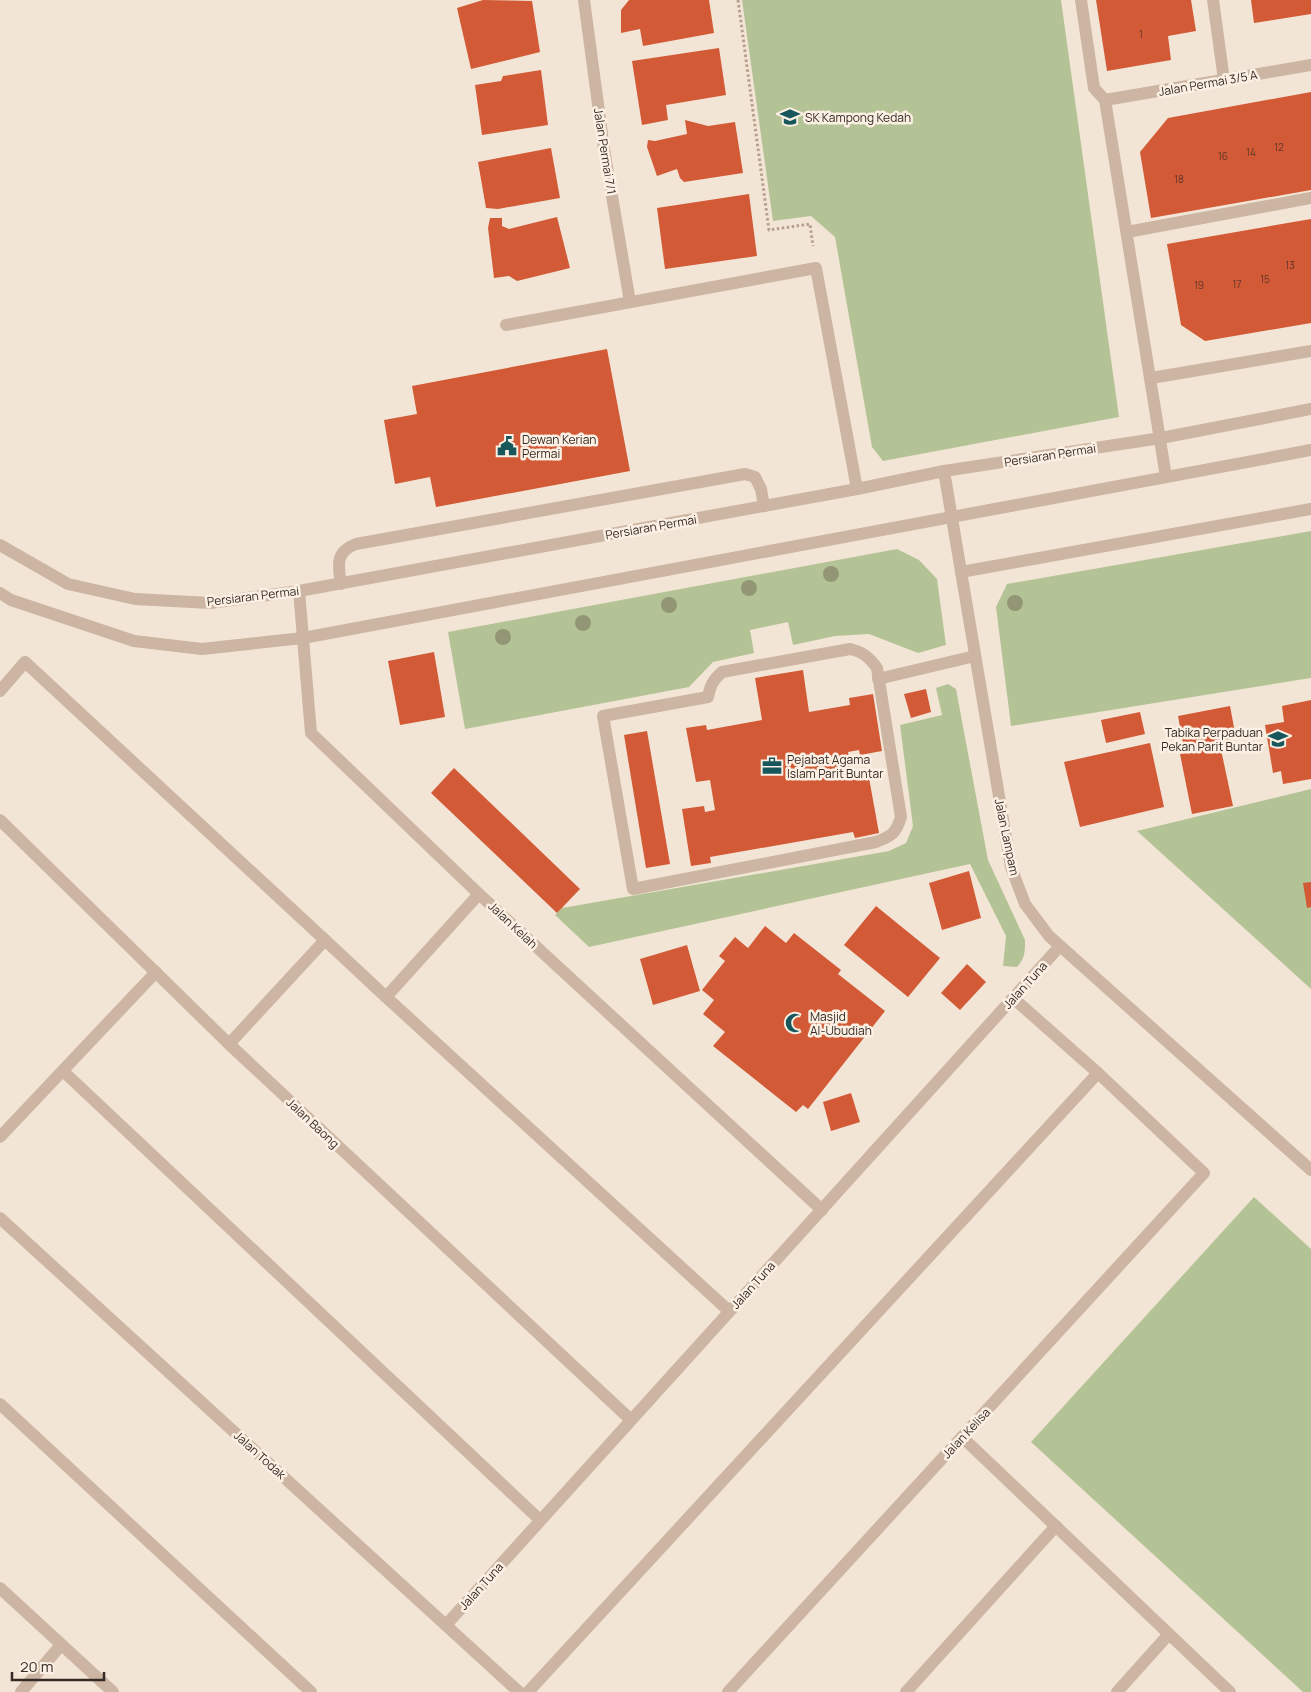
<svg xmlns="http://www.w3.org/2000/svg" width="1311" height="1692" font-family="Manrope,sans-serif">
<rect width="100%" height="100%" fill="#f3e5d6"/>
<g fill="#b4c395">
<polygon points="742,0 1061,0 1119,417 883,461 872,447 835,237 811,216 773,221"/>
<polygon points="1311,531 1311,678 1011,726 996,607 1007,584"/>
<polygon points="897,549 919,560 937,579 946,645 918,653 869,634 835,636 793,645 788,622 750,630 754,653 713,662 689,687 465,729 448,632"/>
<path d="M948,684L956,689L988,860L1025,940C1025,952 1025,958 1017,967L1003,966L1006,936L970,864L589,947L555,915L562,908L889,851L906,843L913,826L900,725L942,715L936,688Z"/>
<polygon points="1311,789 1311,989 1137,831"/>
<polygon points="1254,1197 1311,1249 1311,1692 1303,1692 1031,1442"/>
</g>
<g fill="#d25a36">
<polygon points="483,0 532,1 540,52 471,69 457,8"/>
<polygon points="629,0 709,0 714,33 643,46 640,29 621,33 621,10"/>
<polygon points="1096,0 1191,0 1196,31 1168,36 1171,60 1107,71"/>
<polygon points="1251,0 1311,0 1311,14 1254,23"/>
<polygon points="719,48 726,95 666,105 668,120 642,125 632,61"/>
<polygon points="541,70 548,125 482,135 475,85 501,81 503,76"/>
<polygon points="1311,92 1311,190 1151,218 1140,152 1168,118"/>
<polygon points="685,120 708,126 735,122 743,173 684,182 680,178 677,169 657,176 647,147 648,140 655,141 687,134"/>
<polygon points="551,148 560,198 498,209 486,208 478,162"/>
<polygon points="749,194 757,256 665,269 657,208"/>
<polygon points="557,217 570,268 517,281 509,276 494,278 488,228 490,218 502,218 502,226 509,229"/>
<polygon points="1311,219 1311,323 1205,341 1181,325 1167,244"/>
<polygon points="607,349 630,471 436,507 430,477 395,484 384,420 417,414 412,386"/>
<polygon points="434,652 445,717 400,725 388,661"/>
<polygon points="803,670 809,712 850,705 849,698 873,694 882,751 860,755 859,750 848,752 853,780 869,778 879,833 855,838 853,832 710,857 711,863 691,866 682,809 704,806 705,812 715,810 710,780 696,782 686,728 706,725 707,730 762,720 755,678"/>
<polygon points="926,689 931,712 911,718 904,694"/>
<polygon points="1311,700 1311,779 1283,784 1281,771 1273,773 1265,725 1284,722 1282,706"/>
<polygon points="1230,706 1236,738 1184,749 1178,716"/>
<polygon points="1140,712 1145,734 1106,743 1101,720"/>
<polygon points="647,731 670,864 646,868 624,735"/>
<polygon points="1150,743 1164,807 1080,827 1064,762"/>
<polygon points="1220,745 1233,806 1192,814 1180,754"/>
<polygon points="454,768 580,889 557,913 431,793"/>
<polygon points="969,871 981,918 942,930 929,883"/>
<polygon points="1311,882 1311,907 1307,908 1303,883"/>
<polygon points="876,906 940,958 908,997 844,945"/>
<polygon points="765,926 786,943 794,933 841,970 838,974 885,1011 808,1109 803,1105 796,1112 713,1046 725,1032 703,1014 714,1000 702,990 725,961 719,956 735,937 748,948"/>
<polygon points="687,945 700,991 653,1005 640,959"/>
<polygon points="967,964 986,982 960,1010 941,993"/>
<polygon points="851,1093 860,1122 831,1131 823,1102"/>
</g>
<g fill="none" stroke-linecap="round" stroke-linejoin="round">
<polyline stroke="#b89e8c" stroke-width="3" stroke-dasharray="2.5 2.5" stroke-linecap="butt" points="738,0 769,230 810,224 813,246"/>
<g stroke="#ccb5a2" stroke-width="12">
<polyline points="584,0 604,149 630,302"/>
<polyline points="1081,0 1094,88 1105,100 1166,477"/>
<polyline points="1213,0 1224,80"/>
<polyline points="1105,100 1311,65"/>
<polyline points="1127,232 1311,198"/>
<polyline points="506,325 816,268 857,489"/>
<polyline points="1151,378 1311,351"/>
<polyline points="944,471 1011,867 1025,904 1049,936 1311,1170"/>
<polyline points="0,545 68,584 135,599 210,603 299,591 857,489 944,471 1161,438 1311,409"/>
<polyline points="961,572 1311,509"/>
<path d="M341,584C338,565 335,552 356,544L745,474L755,477L761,489L764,506"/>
<polyline points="299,591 311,733 479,894 822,1210"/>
<polyline points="0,593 11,600 134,641 202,649 303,638 1311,450"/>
<path d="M850,649C863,652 869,657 877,668L901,817C896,833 892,836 876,842L633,889L603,716L708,697C710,686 713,680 722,672Z"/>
<polyline points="878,679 975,656"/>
<polyline points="0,691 25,662 325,940"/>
<polyline points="0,820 229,1044 631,1420"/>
<polyline points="386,997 729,1311"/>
<polyline points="229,1044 325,940 386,997 479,894"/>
<polyline points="63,1071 540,1520"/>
<polyline points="0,1137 156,972"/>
<polyline points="0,1218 519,1692"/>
<polyline points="0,1404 311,1692"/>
<polyline points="962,1437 1230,1692"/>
<polyline points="0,1588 113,1692"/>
<polyline points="446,1625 1060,946"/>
<polyline points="21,1692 61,1645"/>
<polyline points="528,1692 1098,1073"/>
<polyline points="728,1692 1204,1173 1098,1073 1013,998"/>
<polyline points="906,1692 1056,1526"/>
<polyline points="1117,1692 1169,1634"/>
</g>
</g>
<g fill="#939675">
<circle cx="831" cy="574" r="8"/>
<circle cx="749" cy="588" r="8"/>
<circle cx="1015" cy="603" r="8"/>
<circle cx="669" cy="605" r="8"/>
<circle cx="583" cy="623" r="8"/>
<circle cx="503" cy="637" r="8"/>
</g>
<defs>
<symbol id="school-bare" viewBox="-9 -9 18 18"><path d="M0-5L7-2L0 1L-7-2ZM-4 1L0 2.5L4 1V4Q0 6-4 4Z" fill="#17575b" stroke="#fbf0e3" stroke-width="2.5" paint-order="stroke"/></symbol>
<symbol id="civic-bare" viewBox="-9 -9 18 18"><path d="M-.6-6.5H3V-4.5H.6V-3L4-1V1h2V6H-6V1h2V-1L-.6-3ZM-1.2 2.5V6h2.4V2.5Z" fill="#17575b" stroke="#fbf0e3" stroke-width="2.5" paint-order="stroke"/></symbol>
<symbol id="office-bare" viewBox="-9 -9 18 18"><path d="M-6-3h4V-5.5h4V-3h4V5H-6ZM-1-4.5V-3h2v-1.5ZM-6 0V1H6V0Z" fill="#17575b" stroke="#fbf0e3" stroke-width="2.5" paint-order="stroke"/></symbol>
<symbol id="mosque-bare" viewBox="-9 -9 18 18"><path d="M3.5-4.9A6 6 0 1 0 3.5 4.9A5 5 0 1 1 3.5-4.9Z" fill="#17575b" stroke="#fbf0e3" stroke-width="2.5" paint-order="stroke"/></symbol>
</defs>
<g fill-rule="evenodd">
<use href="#school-bare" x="776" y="103" width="28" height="28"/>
<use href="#civic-bare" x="493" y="432" width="28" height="28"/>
<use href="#school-bare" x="1264" y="725" width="28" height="28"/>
<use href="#office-bare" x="758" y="752" width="28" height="28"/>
<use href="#mosque-bare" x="781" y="1009" width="28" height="28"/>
</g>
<g text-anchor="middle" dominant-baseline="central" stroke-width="5" stroke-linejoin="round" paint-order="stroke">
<g font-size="10" fill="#5d3629">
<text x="1141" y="34">1</text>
<text x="1279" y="147">12</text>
<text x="1251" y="152">14</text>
<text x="1223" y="156">16</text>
<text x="1179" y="179">18</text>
<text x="1290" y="265">13</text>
<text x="1265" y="279">15</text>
<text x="1237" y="284">17</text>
<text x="1199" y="285">19</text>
</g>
<g font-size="12" fill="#362a25" stroke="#fbf0e3">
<text transform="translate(1208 83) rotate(-10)">Jalan Permai 3/5 A</text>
<text transform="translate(605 151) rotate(81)">Jalan Permai 7/1</text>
<text transform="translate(1050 455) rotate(-9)">Persiaran Permai</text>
<text transform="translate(651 527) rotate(-10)">Persiaran Permai</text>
<text transform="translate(253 596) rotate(-7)">Persiaran Permai</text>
<text transform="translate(1007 837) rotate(78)">Jalan Lampam</text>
<text transform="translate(513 925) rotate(43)">Jalan Kelah</text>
<text transform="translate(1025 985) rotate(-48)">Jalan Tuna</text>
<text transform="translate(313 1123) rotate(43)">Jalan Baong</text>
<text transform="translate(753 1285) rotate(-48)">Jalan Tuna</text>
<text transform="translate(966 1433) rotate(-47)">Jalan Kelisa</text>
<text transform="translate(260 1455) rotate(42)">Jalan Todak</text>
<text transform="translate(481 1586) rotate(-48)">Jalan Tuna</text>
</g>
<g font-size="12" fill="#362a25" stroke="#fbf0e3" text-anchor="start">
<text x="805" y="117">SK Kampong Kedah</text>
<text x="522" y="439">Dewan Kerian<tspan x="522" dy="14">Permai</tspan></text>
<text x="1263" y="732" text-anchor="end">Tabika Perpaduan<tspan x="1263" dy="14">Pekan Parit Buntar</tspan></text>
<text x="787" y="759">Pejabat Agama<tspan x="787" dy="14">Islam Parit Buntar</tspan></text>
<text x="810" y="1016">Masjid<tspan x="810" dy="14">Al-Ubudiah</tspan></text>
</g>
</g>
<path d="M12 1672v8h92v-8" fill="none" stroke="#362a25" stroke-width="2.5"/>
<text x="20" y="1672" font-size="15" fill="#362a25" stroke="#fbf0e3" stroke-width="4" paint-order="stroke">20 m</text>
</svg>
